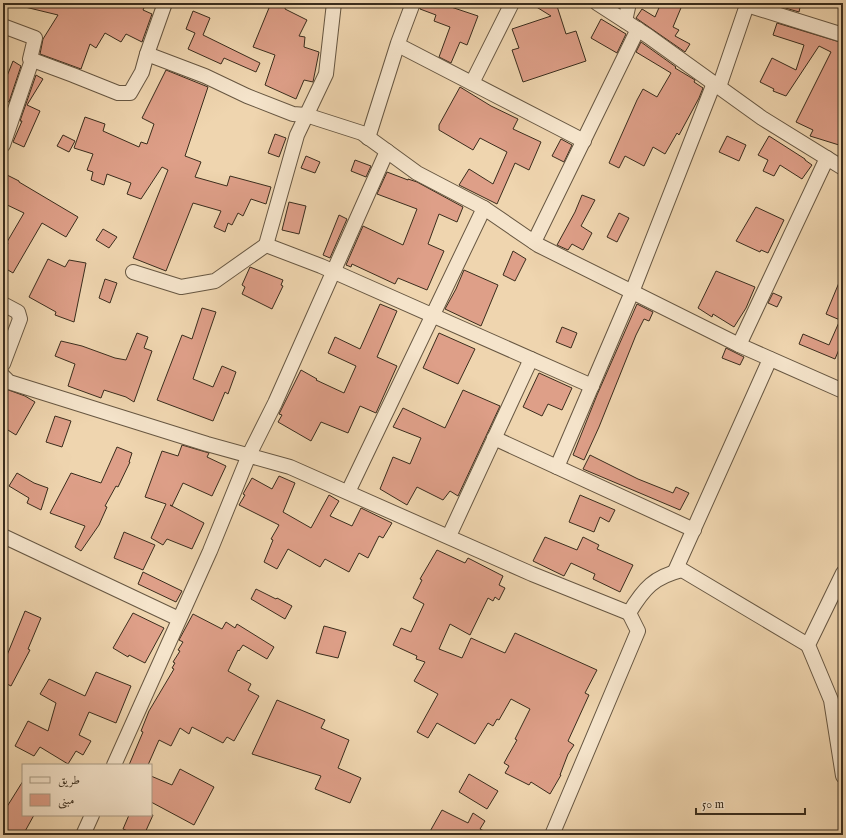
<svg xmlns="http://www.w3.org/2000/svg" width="846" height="838" font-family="'IM FELL English',Amiri,serif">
<rect width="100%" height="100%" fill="#efd5af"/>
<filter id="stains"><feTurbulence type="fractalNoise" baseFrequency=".005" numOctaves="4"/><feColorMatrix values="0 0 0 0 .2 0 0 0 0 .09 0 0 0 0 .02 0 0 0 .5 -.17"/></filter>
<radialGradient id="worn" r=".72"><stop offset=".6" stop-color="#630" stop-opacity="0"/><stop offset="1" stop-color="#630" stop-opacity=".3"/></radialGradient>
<g fill="#de9f88" stroke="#3a2d1d">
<polygon points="25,3 146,3 143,10 152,14 142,42 126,34 121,42 105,33 96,48 90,44 81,69 40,54 43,39 58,15 25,7"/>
<polygon points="271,3 286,3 285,9 307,20 299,36 305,37 304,47 319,52 313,82 304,80 296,99 265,85 275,55 253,47"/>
<polygon points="421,3 452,3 451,7 478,16 467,45 460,42 451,63 439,57 450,27 434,21 436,15 420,9"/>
<polygon points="530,3 556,3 566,34 576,31 586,61 523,82 512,50 519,48 512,29 551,16"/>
<polygon points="661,3 683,3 673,27 679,30 675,36 690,44 685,52 636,18 642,9 655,17"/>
<polygon points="783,3 801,3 799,12 782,7"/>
<polygon points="193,11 210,18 203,35 260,63 256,72 224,58 221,64 188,49 195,33 186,29"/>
<polygon points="601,19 626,34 617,53 591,38"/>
<polygon points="777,23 843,43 843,124 840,133 843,134 843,136 839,145 810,136 813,130 796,122 831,52 819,46 786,96 773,91 774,89 760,82 772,58 796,70 804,45 773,35"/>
<polygon points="641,42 676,67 675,68 695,80 694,82 703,88 699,98 679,135 677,133 665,154 653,147 644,166 625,156 619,168 609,163 637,100 643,89 657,97 671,73 636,52"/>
<polygon points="13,61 21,66 9,102 3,99 3,86"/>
<polygon points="166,70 208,87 185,156 201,162 195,177 227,186 230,176 271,187 266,204 251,199 243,216 238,213 232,225 228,223 225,232 214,227 221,211 193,203 166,271 133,258 168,170 162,167 141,199 127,194 131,183 107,174 104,185 91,180 93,172 87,170 93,154 74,148 85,117 105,124 103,131 139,147 141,142 147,144 154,124 142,118"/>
<polygon points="36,75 43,79 27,105 40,111 24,147 13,142 22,121 20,121"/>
<polygon points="460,87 491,106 518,119 513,129 541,142 529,170 515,163 497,204 459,185 469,169 493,184 507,152 480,138 473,150 439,130 439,125"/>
<polygon points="275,134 286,138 279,157 268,153"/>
<polygon points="63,135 75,141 69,152 57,146"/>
<polygon points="727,136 746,145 739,161 719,152"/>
<polygon points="769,136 805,159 805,160 812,165 802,179 780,165 774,176 763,171 768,160 758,155"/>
<polygon points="561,139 572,145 564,162 552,156"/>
<polygon points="306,156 320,162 315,173 301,168"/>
<polygon points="355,160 371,166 366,177 351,171"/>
<polygon points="387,172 408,180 408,179 417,182 463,207 457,222 439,214 428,244 444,251 427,290 398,278 395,284 352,264 351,267 346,265 363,226 403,245 417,209 377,194"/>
<polygon points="3,173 19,181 19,182 78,217 66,237 42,223 13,273 3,267 3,252 8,243 7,242 24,213 3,203"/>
<polygon points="582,195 595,200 581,226 592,233 583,250 572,244 568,250 557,245 575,212"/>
<polygon points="289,202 306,206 299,234 282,230"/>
<polygon points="756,207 784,220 768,253 761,250 760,252 736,241"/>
<polygon points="619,213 629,218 617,242 607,237"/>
<polygon points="339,215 347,219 330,258 323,255"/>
<polygon points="103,229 117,237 109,248 96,240"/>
<polygon points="513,251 526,259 515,281 503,275"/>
<polygon points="48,259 65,267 69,260 86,263 74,322 55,315 56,312 29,297"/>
<polygon points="250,267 283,280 281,285 283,286 272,309 242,294 245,287 242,285"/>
<polygon points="464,270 498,285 481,326 445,309 456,289"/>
<polygon points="716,271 755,287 746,308 734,327 713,314 712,317 698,308"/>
<polygon points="843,273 843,340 835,359 799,344 803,334 829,345 840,320 826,314"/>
<polygon points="105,279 117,283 110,303 99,298"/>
<polygon points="773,293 782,297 777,307 768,303"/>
<polygon points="380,304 397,311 377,357 397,366 376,413 360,406 348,433 321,422 311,441 278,422 282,415 279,414 301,370 317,379 316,380 344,393 356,366 328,353 335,337 360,349"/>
<polygon points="637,304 653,312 649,321 644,319 636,335 599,427 584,460 573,455 597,395"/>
<polygon points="202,308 216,312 193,379 213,387 222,366 236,372 228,394 225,392 213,421 157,400 182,335 192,339"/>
<polygon points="562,327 577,333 571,348 556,342"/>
<polygon points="137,333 148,337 144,348 152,351 134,402 126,397 104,390 101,398 68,386 75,364 55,356 61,341 82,346 115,358 126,360"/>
<polygon points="439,333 475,349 458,384 423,368"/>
<polygon points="726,348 744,357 740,365 722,358"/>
<polygon points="539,373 572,388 562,410 548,404 542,416 523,407"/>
<polygon points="3,388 25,396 35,402 16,435 3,427"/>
<polygon points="463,390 500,406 458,496 450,491 443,500 417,487 407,505 380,489 393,457 410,464 421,438 393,427 403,408 445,428"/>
<polygon points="55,416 71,421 62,447 46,442"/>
<polygon points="182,445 209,453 207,457 226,466 212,496 183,483 172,506 170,505 204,523 192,549 167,539 163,545 151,538 166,504 145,497 162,451 178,456"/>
<polygon points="117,447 132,453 129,462 130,462 118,487 116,486 105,506 107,507 99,525 81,551 75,547 85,526 50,513 71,473 101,483"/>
<polygon points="590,455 638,479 673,493 676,487 689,493 680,510 583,469"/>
<polygon points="17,473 34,483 48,488 41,510 27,503 29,498 9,486"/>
<polygon points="279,476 295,483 283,512 311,528 329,495 339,501 330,516 352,526 361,508 392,523 383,538 379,536 368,558 359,553 349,572 325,559 320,567 288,549 277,569 264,562 273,540 271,539 279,525 239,505 245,495 243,494 252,478 272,489"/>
<polygon points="580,495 615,510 609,522 600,517 594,532 569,522"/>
<polygon points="124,532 155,545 143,570 114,558"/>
<polygon points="545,537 577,550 583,537 599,545 597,549 633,565 620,592 593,579 595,574 571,563 564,576 533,561"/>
<polygon points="437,550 465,563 468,558 503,576 499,585 505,588 499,600 495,597 493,601 488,598 470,635 450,624 439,649 462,658 471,638 505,653 515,633 597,670 585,693 589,695 568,741 574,745 568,754 560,775 561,775 550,794 531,782 529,785 505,773 509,766 504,763 517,740 515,739 530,709 511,699 499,720 497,719 493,726 488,723 475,744 437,723 428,738 417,732 438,694 414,681 425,662 416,659 417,656 393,645 401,628 411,632 424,604 413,598 422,580 420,579"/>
<polygon points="143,572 182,591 176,602 138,584"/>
<polygon points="256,589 276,599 277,598 292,606 285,619 251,599"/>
<polygon points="25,611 41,618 28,649 30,650 11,686 3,682 3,665"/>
<polygon points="133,613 164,628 145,663 129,655 128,657 113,648"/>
<polygon points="193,614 222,629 226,622 235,628 237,624 274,647 267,659 243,645 239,651 238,650 228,671 251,684 248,690 259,696 234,741 227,737 223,743 192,727 189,734 180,728 171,746 159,740 148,765 129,765 143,732 141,731 149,711 174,669 172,668 175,663 173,662 180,651 178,650 183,642 179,640"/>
<polygon points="324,626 346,632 338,658 316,653"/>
<polygon points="96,672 131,686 116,723 89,712 79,735 91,741 83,755 76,751 68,764 40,747 34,756 15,746 28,721 48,731 56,703 40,694 49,679 85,696"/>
<polygon points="277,700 325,720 321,728 349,740 338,768 361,778 350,803 315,789 321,776 252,754"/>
<polygon points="180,769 214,787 194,825 151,802 151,776 172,785"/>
<polygon points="469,774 498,791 487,809 459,792"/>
<polygon points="23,781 23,815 34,815 23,835 3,835 3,813"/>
<polygon points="442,810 468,823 473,813 485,821 480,829 492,835 428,835"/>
<polygon points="129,815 153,815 144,835 137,835 123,829"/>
</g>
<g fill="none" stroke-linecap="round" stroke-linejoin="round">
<defs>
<g id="street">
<polyline points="597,3 648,36 762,118 843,168"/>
<polyline points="747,5 843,35"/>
<polyline points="625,21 629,3"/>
<polyline points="3,26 35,38 30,59 73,75 118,93 130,93 142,72 147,54 205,76 247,96 293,114 306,115 362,133 417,173 484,208 538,245 739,345 843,391"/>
<polyline points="398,45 584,141"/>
<polyline points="147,54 165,3"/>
<polyline points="472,83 512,3"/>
<polyline points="719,87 747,5 749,3"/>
<polyline points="368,138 398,43 413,3"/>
<polyline points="3,145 32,60"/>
<polyline points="534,242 638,29"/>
<polyline points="266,245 321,266 592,386"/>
<polyline points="133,272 181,287 215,281 266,245 297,135 326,74 334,3"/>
<polyline points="3,304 18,312 20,319 3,364"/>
<polyline points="739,345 827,158"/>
<path d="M3,376L9,382L207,444L290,467L532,574L629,613C644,588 654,577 682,570L808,645"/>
<polyline points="494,438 694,530"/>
<polyline points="557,467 632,292 714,83"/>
<polyline points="348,492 484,208"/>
<polyline points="3,536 179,619"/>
<polyline points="449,536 531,359"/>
<polyline points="675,571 770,359"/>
<polyline points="843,573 808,645 831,700 843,776"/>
<polyline points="114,765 210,551 249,455 275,403 387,151"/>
<polyline points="83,835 92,815"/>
<polyline points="552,835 638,631 629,613"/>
</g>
</defs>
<use href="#street" stroke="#675742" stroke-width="16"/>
<use href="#street" stroke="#f5e4cb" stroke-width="14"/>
</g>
<rect width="846" height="838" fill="none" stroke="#efd5af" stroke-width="16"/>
<rect x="4" y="4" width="838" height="830" fill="none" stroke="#3a2d1d" stroke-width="2"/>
<rect x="8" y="8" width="830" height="822" fill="none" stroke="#3a2d1d"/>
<rect x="22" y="764" width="130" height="52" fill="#f5e4cb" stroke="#aa9b85"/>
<rect x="30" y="777" width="20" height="6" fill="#f5e4cb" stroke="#aa9b85"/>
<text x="58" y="784" font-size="12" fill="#3a2d1d">طريق</text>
<rect x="30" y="794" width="20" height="12" fill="#de9f88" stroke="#aa9b85"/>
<text x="58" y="804" font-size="12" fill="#3a2d1d">مبنى</text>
<path d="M696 808v6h109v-6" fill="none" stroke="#3a2d1d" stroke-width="2"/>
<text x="702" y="808" font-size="12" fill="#3a2d1d" stroke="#f5e4cb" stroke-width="3" paint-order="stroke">50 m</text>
<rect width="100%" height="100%" filter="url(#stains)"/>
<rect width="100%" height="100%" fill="url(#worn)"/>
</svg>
